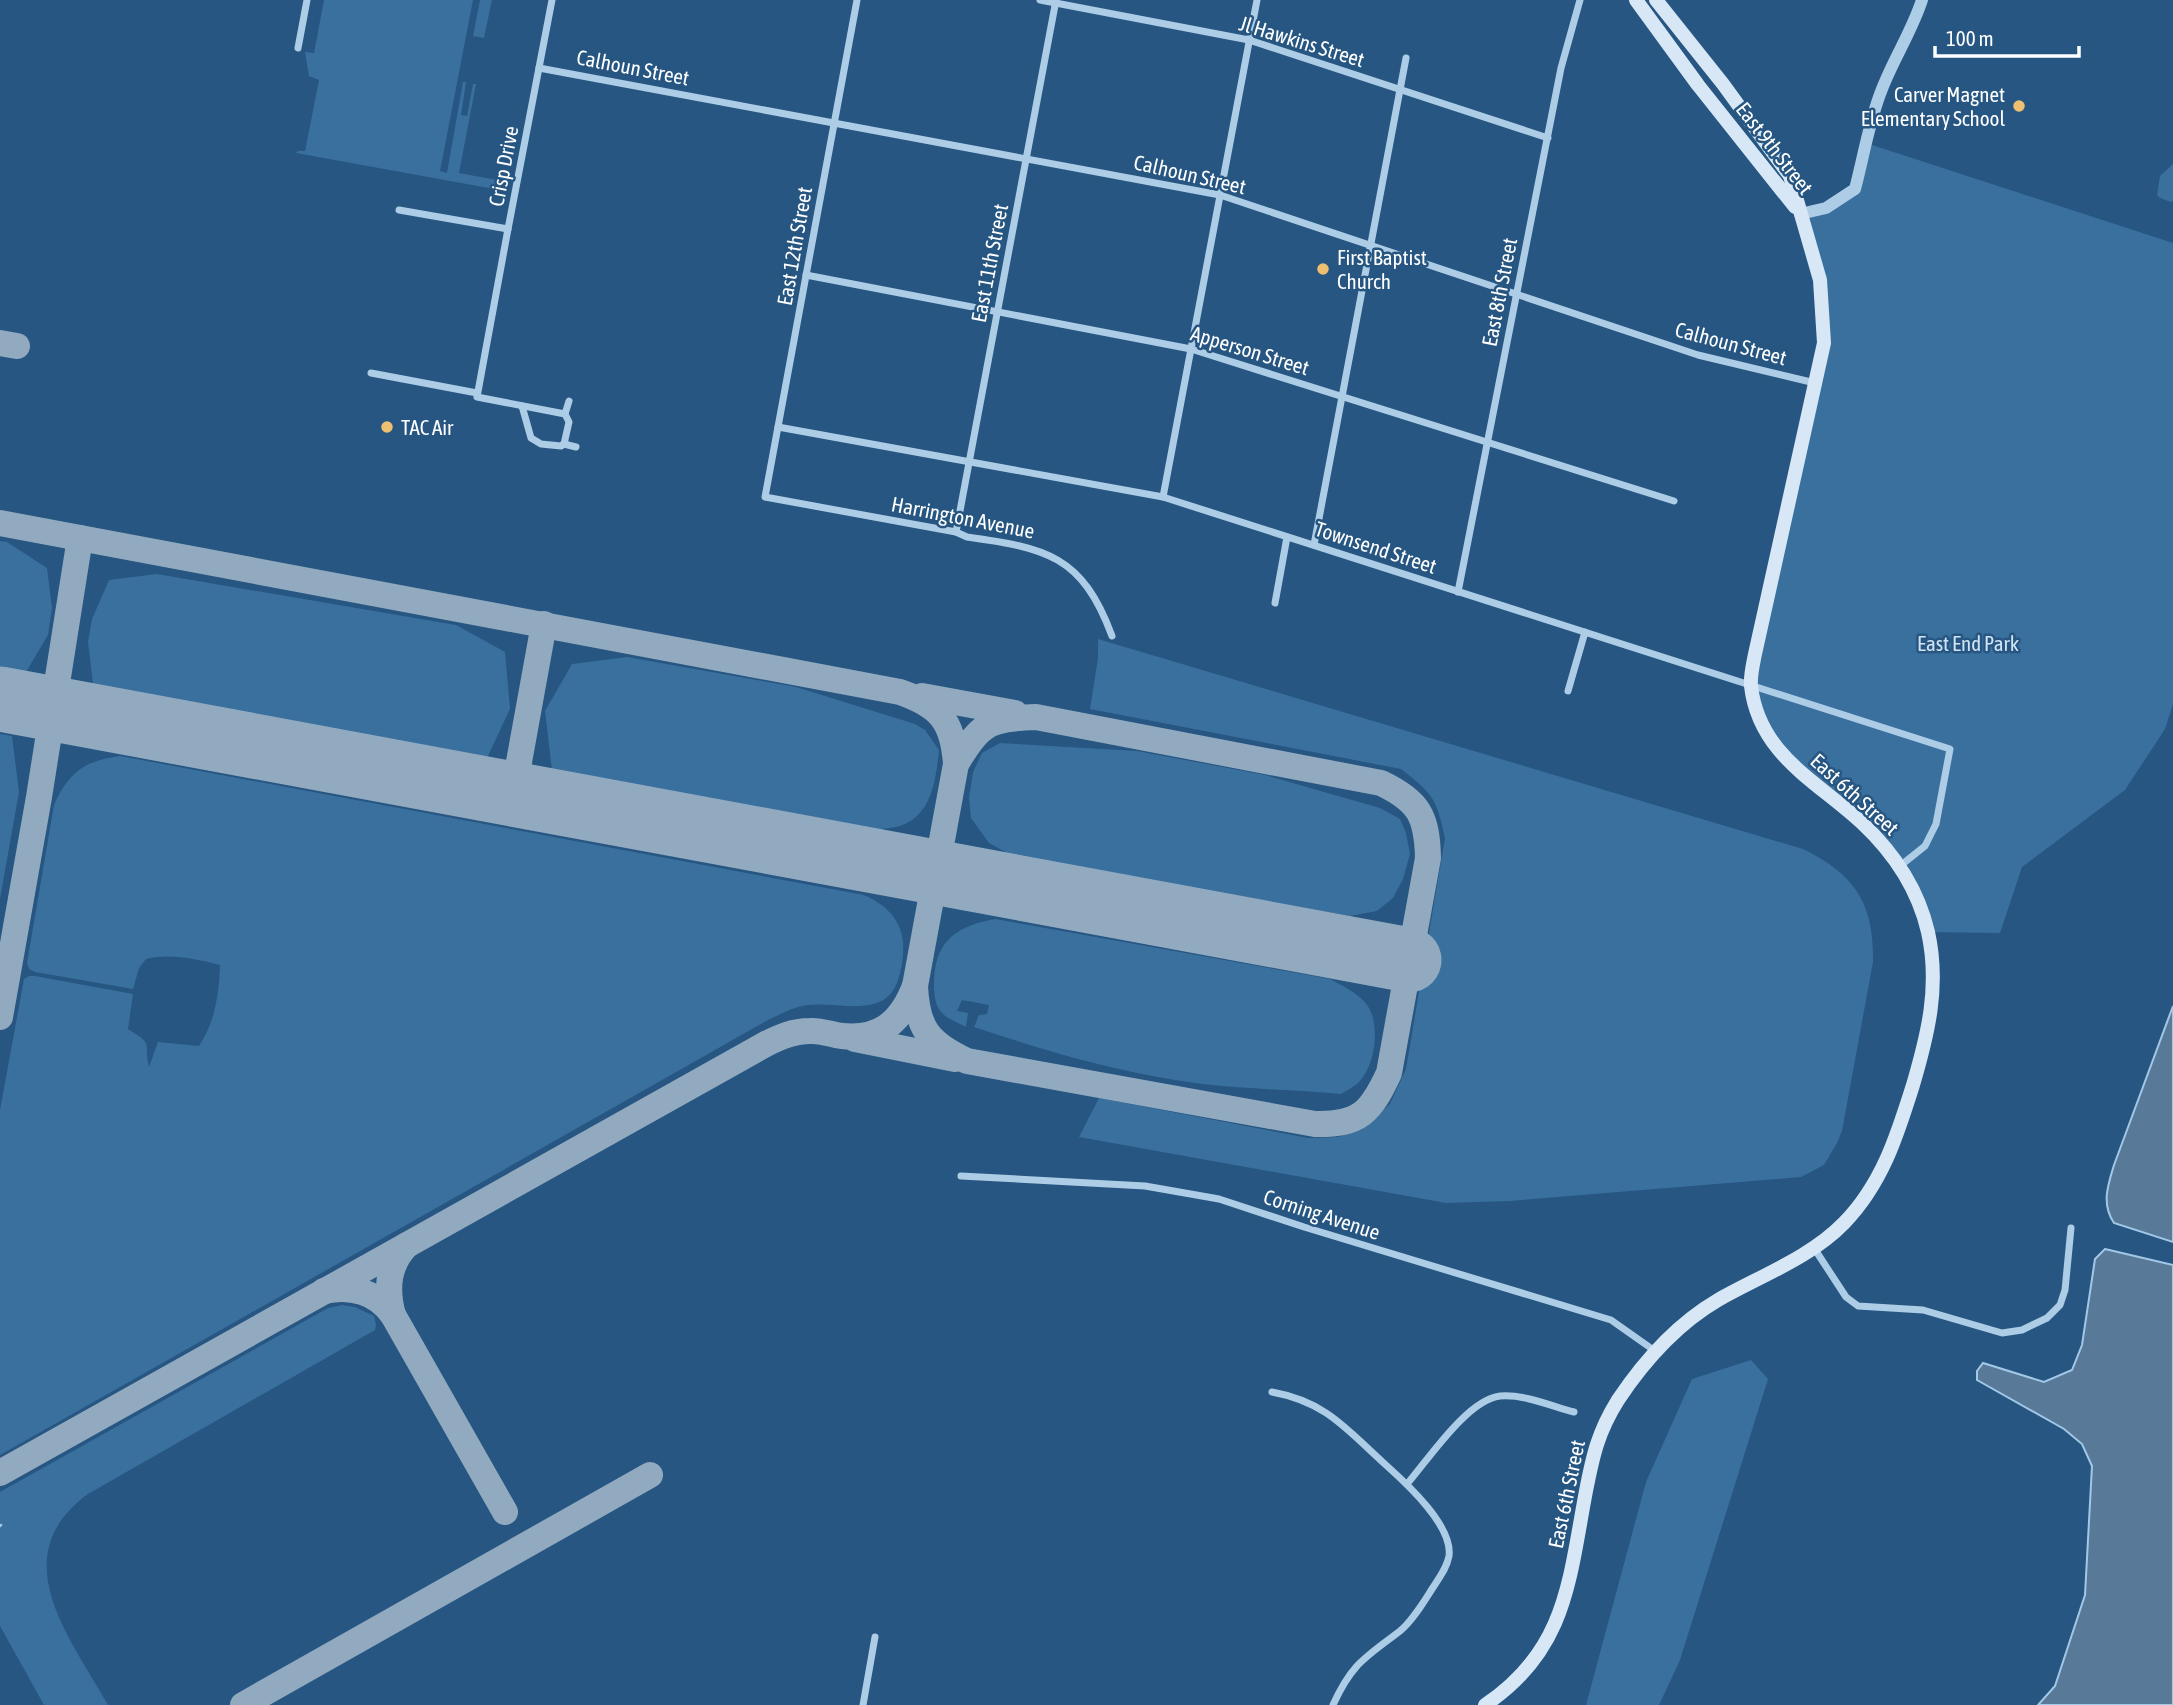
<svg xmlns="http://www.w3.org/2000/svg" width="2173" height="1705" font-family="'Asap Condensed',sans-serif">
<rect width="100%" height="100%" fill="#265681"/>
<g fill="#3a709e">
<polygon points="324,0 473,0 440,171 447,173 463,82 466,82 461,115 467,116 473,84 476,84 459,173 497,180 494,189 296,153 298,151 305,151 319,80 309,76 305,52 314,53"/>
<polygon points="480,0 492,0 484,38 473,36"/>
<polygon points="1866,143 2173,243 2173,704 2165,729 2125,790 2022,867 2000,933 1928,932 1900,866 1778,751 1751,684 1822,318 1800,214 1855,189"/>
<polygon points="2173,164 2173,201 2171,202 2160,198 2157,195 2160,176"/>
<polygon points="0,541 7,542 47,568 52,608 48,635 26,672 0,667"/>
<polygon points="157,574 456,625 505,652 510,709 487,758 93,684 88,642 92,619 109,580"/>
<path d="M1098,639L1803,849C1856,875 1874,904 1873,962L1842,1131L1837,1143L1824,1165L1801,1177L1510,1201L1446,1203L1079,1137L1099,1098L1308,1138L1338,1137L1362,1129L1390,1104L1406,1069L1445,838C1436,798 1434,795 1401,769L1090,709L1098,658Z"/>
<path d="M627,657L796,687L915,724L925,730L939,750C936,777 933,811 905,824C897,828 886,828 877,830L552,770L545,711L572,664Z"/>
<polygon points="0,734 12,736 19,792 0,899"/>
<polygon points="1000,743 1137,751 1265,775 1380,808 1400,819 1406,833 1410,854 1403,879 1393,898 1377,911 1350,916 1013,856 989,843 971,818 969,798 973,772 982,753"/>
<path d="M120,756L864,895C885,904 901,919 903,942C904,955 902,968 898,980C885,1020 839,1001 808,1005C793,1007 781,1014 768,1020L0,1455V1110L24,979L29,976H35L133,994L128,1029C155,1046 143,1040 149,1067L158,1042L199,1046C215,1022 219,994 220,965C196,959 170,953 146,959L139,968L133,989L35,972L29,969L27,963L54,805C69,772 84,761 120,756Z"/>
<path d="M995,919L1330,979C1343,986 1362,995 1369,1008C1380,1028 1375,1066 1359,1082C1354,1087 1347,1090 1341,1094C1295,1090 1248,1089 1202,1084C1124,1074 1048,1052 974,1027L979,1015L987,1014L989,1005L962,1000L957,1011L968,1013L966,1027C959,1023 947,1019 942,1013C934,1005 934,992 934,982C935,940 957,926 995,919Z"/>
<path d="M342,1305L355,1307L374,1316L376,1325L375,1330L88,1494C2,1557 71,1638 108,1705H44L0,1626V1492L328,1308Z"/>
<polygon points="1751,1360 1768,1379 1680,1660 1659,1705 1586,1705 1646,1482 1692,1379"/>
</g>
<g fill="#587a98" stroke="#a2c8e7" stroke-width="2">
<path d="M2173,1006V1242L2114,1223C2101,1204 2108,1185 2114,1165Z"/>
<polygon points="2105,1249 2173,1265 2173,1705 2038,1705 2055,1686 2085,1595 2092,1466 2082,1444 2064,1429 1977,1380 1977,1371 1983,1363 2044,1382 2072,1370 2082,1345 2095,1259"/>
</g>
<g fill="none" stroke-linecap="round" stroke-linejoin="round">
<polyline stroke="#a2c8e7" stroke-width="2.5" points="0,1526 1,1525"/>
<g stroke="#92aac0" stroke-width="26">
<polyline points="0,343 17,346"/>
<path d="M0,523L900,692C940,706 953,721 956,764L915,986C902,1020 882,1040 842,1036C831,1035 821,1030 810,1031C793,1031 779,1037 764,1045L0,1473"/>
<polyline points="922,696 1015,713"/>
<polyline points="513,795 544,624"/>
<path d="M915,986C917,1028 928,1043 967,1061L1315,1124C1360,1125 1371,1112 1389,1073L1428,858C1427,816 1419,801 1381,783L1036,717C988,719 981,723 956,764"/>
<polyline points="0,1017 39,797 80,538"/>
<polyline points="855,1039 955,1059"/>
<path d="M407,1245C387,1265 386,1290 393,1315L505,1512"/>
<path d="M324,1291C351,1285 377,1292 393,1315"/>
<polyline points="243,1705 650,1475"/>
</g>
<polyline stroke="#92aac0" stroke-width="65" points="0,699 1409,960"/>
<g stroke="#adcce6" stroke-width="7">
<path d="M857,0L765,497L956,532L967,537C1046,548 1082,555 1112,636"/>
<polyline points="1040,0 1249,40 1548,138"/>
<polyline points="298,48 307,0"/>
<polyline points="539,68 1220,195 1698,355 1815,383"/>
<polyline points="399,210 508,229 552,0"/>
<polyline points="508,229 477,397 565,414"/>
<polyline points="806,275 1191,349 1674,501"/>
<polyline points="371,373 477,393"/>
<polyline points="522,406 531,438 541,444 561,446 564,444 576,447"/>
<polyline points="778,427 1163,497 1950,749 1936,824 1925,846 1900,866"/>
<polyline points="564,444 569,422 565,414 569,401"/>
<polyline points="1163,497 1257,0"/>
<polyline points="956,532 1056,0"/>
<polyline points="1314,545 1406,58"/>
<polyline points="1458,592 1561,68 1580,0"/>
<polyline points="1275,603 1287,537"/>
<polyline points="1568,691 1585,632"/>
<polyline points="961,1176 1145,1186 1219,1199 1304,1227 1611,1320 1655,1351"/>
<polyline points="1814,1248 1846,1297 1858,1306 1923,1310 2002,1333 2022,1330 2047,1318 2060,1305 2065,1290 2071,1228"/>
<path d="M1272,1392C1327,1402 1347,1430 1387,1466C1407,1484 1453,1526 1449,1556C1447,1568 1439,1578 1432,1589C1423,1603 1413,1620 1400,1631C1365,1658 1352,1663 1333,1705"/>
<path d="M1407,1484C1428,1460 1467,1400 1500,1396C1524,1394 1551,1406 1574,1412"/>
<polyline points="863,1705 875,1637"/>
</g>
<path stroke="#adcce6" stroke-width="12" d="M1800,214L1826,208L1855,189C1864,155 1869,121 1882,89C1894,58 1912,31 1922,0"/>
<g stroke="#d7e7f6" stroke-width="14">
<polyline points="1636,0 1698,85 1795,207"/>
<path d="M1485,1705C1567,1650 1569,1580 1586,1491C1593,1455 1598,1432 1618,1400C1644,1361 1677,1324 1718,1300C1760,1276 1810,1258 1844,1223C1882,1184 1897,1136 1913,1085C1928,1034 1940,986 1928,932C1918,889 1894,853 1862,823C1817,781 1759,755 1751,686C1750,676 1753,664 1755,654L1824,343L1820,280L1790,176L1723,84L1656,0"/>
</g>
</g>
<g fill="#efc072" stroke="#265681" stroke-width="2.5">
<circle cx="2019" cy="106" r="7"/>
<circle cx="1323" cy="269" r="7"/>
<circle cx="387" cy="427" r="7"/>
</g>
<g text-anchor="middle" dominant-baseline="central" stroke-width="5" stroke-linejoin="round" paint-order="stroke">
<g font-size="21" fill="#fff" stroke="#265681">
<text transform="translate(1302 41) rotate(17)">Jl Hawkins Street</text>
<text transform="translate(633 67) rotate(11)">Calhoun Street</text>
<text transform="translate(1775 148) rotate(52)">East 9th Street</text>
<text transform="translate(503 166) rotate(-79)">Crisp Drive</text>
<text transform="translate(1190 174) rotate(13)">Calhoun Street</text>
<text transform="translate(794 246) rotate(-80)">East 12th Street</text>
<text transform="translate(989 263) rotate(-79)">East 11th Street</text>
<text transform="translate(1499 292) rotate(-79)">East 8th Street</text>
<text transform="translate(1731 343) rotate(15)">Calhoun Street</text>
<text transform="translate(1250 350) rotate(17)">Apperson Street</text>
<text transform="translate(963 517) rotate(11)">Harrington Avenue</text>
<text transform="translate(1376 547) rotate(18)">Townsend Street</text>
<text transform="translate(1855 794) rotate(42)">East 6th Street</text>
<text transform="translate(1322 1214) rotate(18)">Corning Avenue</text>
<text transform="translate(1566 1494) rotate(-78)">East 6th Street</text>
</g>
<g font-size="21" fill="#fff" stroke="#265681" text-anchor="start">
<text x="2005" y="94" text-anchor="end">Carver Magnet<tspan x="2005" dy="24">Elementary School</tspan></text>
<text x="1337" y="257">First Baptist<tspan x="1337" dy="24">Church</tspan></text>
<text x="401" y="427">TAC Air</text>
</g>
<g font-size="21" fill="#d0e4f5" stroke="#265681">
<text x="1968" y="643">East End Park</text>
</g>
</g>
<path d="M1935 46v10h144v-10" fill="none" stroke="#ffffff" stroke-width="3.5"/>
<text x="1946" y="46" font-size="21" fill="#ffffff" stroke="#265681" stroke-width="5" paint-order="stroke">100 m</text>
</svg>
